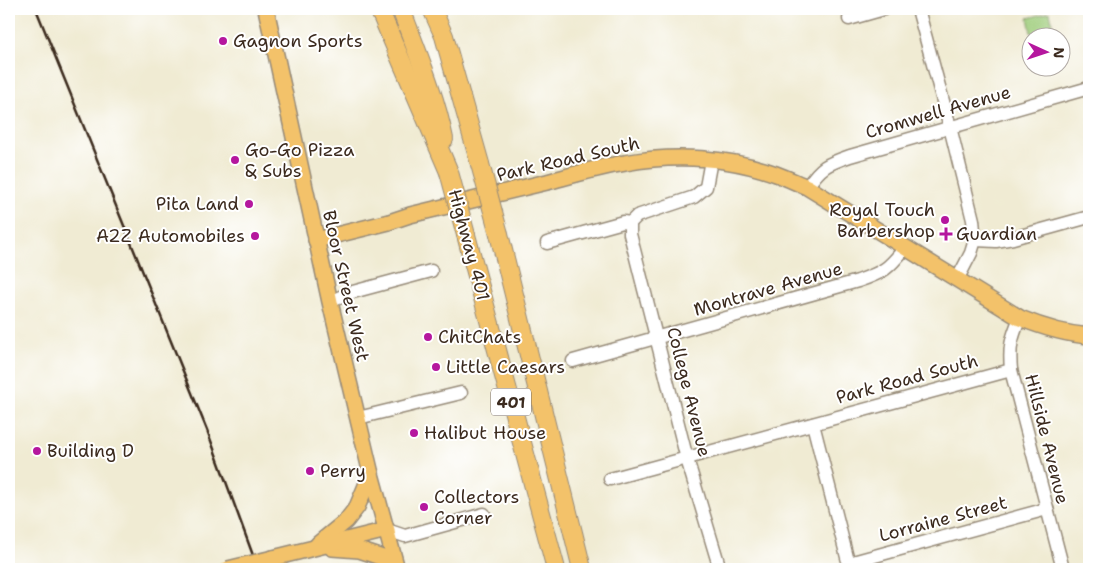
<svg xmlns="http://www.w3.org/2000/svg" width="1098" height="578" font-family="'Shantell Sans',sans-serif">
<rect width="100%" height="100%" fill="#fff"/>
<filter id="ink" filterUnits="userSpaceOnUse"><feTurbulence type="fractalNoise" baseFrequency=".02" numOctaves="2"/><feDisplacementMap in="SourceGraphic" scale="10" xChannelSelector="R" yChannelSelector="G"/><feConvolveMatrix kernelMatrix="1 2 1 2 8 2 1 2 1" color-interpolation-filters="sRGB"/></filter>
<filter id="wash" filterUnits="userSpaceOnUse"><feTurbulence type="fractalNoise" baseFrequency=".0096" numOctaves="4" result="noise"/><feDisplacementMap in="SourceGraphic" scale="20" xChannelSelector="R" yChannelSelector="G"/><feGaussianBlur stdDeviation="1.12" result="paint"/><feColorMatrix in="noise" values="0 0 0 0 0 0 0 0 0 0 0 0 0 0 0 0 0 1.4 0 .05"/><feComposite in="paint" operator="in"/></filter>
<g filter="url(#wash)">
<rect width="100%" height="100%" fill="#f0ebd3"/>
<polygon fill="#9ecc7a" stroke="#6c7b4c" points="1050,12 1053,27 1047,31 1031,33 1028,18"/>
</g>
<g filter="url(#ink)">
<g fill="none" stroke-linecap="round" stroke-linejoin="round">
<defs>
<g id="minor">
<polyline points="918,9 950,127 973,220 975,240 971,253 957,280"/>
<polyline points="849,19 884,9"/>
<path d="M807,187C821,166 827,164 850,156L1089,88"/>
<polyline points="630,223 630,234 687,459 720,569"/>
<polyline points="975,240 996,241 1013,238 1089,217"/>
<polyline points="547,243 623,222 630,223 637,216 694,197 706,187 711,160"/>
<polyline points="330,302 349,293 431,271"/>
<path d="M1020,318C1011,339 1009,347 1011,370L1063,569"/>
<path d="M573,361L858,281C884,272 888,269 905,248"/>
<polyline points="358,418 461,393"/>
<polyline points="813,424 850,569"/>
<polyline points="610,479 1011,370"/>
<polyline points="387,530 405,536 484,514"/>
<polyline points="849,563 1047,509"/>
</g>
<g id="major">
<polyline points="266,9 330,302 371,474 397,569"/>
<path d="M316,240L389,222L410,215C456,204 502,193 547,182C573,175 599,167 625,163C675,154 728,157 776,174C787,178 797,183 807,187L1020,318C1042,327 1065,334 1089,336"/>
<polyline points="318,544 346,521 357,507 371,474"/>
<polyline points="332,548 359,550 383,558 392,569"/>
<polyline points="273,558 387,530"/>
</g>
<g id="highway">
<polyline points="379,9 449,172"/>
<path d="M401,9C417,52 435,94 444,139"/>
<polyline points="432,9 444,36 480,164"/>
<polyline points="499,234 582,569"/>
<polyline points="466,235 556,569"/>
</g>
</defs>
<use href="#minor" stroke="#968a78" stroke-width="15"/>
<use href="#major" stroke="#968a78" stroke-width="18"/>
<use href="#highway" stroke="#968a78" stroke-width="20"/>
<use href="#minor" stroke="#fff" stroke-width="12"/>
<use href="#major" stroke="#f3c26a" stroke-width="15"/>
<use href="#highway" stroke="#f3c26a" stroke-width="18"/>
<polyline stroke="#3b2a1e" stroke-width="2.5" points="36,9 207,430 258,569"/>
<defs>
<polyline id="major-bridge" points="228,569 273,558"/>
<g id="highway-bridge">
<polyline points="480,164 499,234"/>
<polyline points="449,172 466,235"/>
</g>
</defs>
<use href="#major-bridge" stroke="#968a78" stroke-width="18" stroke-linecap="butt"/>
<use href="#highway-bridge" stroke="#968a78" stroke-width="20" stroke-linecap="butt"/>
<use href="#major-bridge" stroke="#f3c26a" stroke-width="15"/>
<use href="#highway-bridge" stroke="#f3c26a" stroke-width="18"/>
</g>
</g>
<g fill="#b5179e" stroke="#fff" stroke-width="2">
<circle cx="223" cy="41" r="5"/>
<circle cx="235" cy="160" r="5"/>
<circle cx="249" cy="204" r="5"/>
<circle cx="945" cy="220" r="5"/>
<path d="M943.5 226.5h5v5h5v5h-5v5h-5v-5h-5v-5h5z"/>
<circle cx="255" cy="236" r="5"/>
<circle cx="428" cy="337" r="5"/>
<circle cx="436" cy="367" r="5"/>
<circle cx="414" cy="433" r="5"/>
<circle cx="37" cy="451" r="5"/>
<circle cx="310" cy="471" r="5"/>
<circle cx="424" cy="507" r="5"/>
</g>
<g text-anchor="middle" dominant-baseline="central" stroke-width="4" stroke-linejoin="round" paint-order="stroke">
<rect fill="#fff" stroke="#766a62" stroke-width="1" x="491" y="388.5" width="40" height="27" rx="4"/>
<g font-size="16" font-weight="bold" fill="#3b2a1e">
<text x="511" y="402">401</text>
</g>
<g font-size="18" fill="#3b2a1e" stroke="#fff" text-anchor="start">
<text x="233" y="41">Gagnon Sports</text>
<text x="245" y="150">Go-Go Pizza<tspan x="245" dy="21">&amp; Subs</tspan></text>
<text x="239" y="204" text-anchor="end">Pita Land</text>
<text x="935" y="210" text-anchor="end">Royal Touch<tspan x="935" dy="21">Barbershop</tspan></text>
<text x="956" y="234">Guardian</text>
<text x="245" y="236" text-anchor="end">A2Z Automobiles</text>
<text x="438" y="337">ChitChats</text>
<text x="446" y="367">Little Caesars</text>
<text x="424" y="433">Halibut House</text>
<text x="47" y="451">Building D</text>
<text x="320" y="471">Perry</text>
<text x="434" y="497">Collectors<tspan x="434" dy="21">Corner</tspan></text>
</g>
<g font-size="18" fill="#3b2a1e" stroke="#fff">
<text transform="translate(938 112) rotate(-16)">Cromwell Avenue</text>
<text transform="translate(568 159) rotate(-13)">Park Road South</text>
<text transform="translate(469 245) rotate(75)">Highway 401</text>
<text transform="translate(346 286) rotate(77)">Bloor Street West</text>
<text transform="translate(768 289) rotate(-16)">Montrave Avenue</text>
<text transform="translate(907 379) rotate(-15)">Park Road South</text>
<text transform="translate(689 392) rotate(76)">College Avenue</text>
<text transform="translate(1047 439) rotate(76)">Hillside Avenue</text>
<text transform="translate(943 519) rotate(-15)">Lorraine Street</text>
</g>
</g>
<rect width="1098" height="578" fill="none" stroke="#fff" stroke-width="30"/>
<g transform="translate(1046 52) rotate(93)"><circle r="24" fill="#ffffff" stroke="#b1aaa5"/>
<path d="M0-4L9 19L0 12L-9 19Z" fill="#b5179e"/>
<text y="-8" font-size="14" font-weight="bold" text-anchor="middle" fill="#3b2a1e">N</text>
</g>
</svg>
